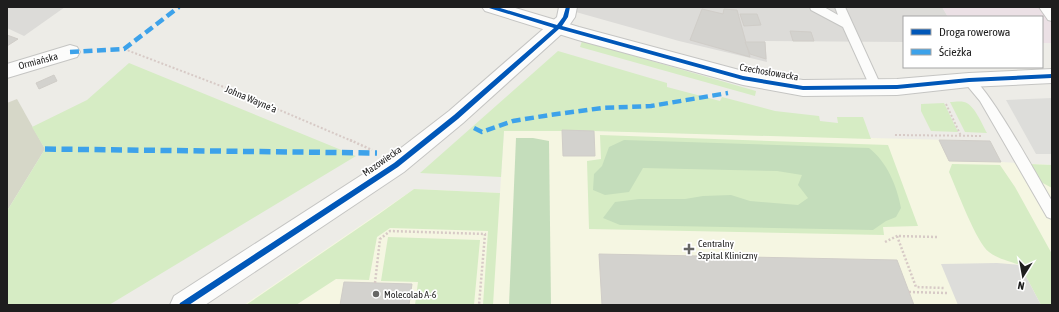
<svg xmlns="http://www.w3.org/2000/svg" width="1059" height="312" font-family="'Asap Condensed',sans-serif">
<rect width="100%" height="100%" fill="#edece7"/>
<g fill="#dcdbd8">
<polygon points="7,7 65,7 24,36 7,28"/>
<polygon points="558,7 942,7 948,17 904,17 904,42 765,41 767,62 679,41"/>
</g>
<polygon fill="#ebe0e5" points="942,7 1052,7 1052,43 1042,43 1042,17 948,17"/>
<polygon fill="#f5f6e2" points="504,131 594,131 990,141 1001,162 1052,165 1052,305 244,305 414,189 500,193"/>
<polygon fill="#d6d7c8" points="17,99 45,149 7,211 7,103"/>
<g fill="#d6ecc4">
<polygon points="582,41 756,91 755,96 580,47"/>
<polygon points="558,51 667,83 667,87 720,101 722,97 775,111 819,116 820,121 838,123 837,117 863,117 871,139 594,131 504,131 501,177 420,173"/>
<polygon points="129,63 356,156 109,305 7,305 7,211 45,149 32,127 87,100"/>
<path d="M950,102C954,102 960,101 964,102C974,104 982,124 987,133L965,132Z"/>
<polygon points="944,103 958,132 931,131 921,111 921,104"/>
<polygon points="600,135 888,145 918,226 883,227 884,235 589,229 587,161 601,159"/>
<path d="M952,164L1000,165L1015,187L1052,254V305H1041L1020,265C1009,261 998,259 989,252C976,242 957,190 949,172Z"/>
<polygon points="1029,164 1052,165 1052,188 1039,181"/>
<polygon points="414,189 500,193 493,305 483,305 488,231 390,228 377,237 369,280 336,279 296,305 246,305 379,214"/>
<polygon points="388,237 480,240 474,305 415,305 418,282 381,281"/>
</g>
<g fill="#c4ddbb">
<polygon points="516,138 533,138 549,141 551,305 509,305"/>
<path d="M624,140L869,148C887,162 897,186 901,208L896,217L886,221L873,230L620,225L603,218L615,202L639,199H685L703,196L731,195L750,201L798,205L808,198L798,185L802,175L777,171L643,168L629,192L605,195L593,190L594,174L602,166L609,147Z"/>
</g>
<g fill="#ddddda">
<polygon points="1052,98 1052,154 1036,154 1006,100"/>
<polygon points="997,263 1020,265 1041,305 958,305 941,264"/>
</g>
<g fill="#d3d2ce" stroke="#d0cdc8">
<polygon points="702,9 723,14 724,9 737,10 750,57 690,40"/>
<polygon points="740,14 757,14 761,25 744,26"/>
<polygon points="790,31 811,32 814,41 793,41"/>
<polygon points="7,35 18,39 7,46"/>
<polygon points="745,42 765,42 766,59 750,54"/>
<polygon points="54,75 57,81 39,89 36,83"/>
<polygon points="562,130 594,131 595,156 563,156"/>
<polygon points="939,140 990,141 1001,162 949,161"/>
<polygon points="599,254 897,260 914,305 602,305"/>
<polygon points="344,282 412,284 409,305 340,305"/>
</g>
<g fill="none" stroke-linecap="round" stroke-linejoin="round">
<defs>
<g id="service">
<polygon points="810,7 824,7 838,15 835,7 845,7 882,88 880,91 876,92 872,91 843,27 811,10"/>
<polygon points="1039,7 1050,7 1052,10 1052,21 1048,20"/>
<path d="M969,76C985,80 1040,181 1052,201V219L1047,217L980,101L965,83L963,80L965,77Z"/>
</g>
<g id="minor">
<polygon points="559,7 577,7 575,17 566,30 463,123 404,172 205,305 170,305 174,296 388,158 449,111 549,24 557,17"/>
<polygon points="70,45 77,47 80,52 77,57 7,78 7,64"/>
</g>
<polygon id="tertiary" points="482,7 512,7 579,27 743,71 803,80 897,79 969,73 1052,69 1052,83 969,87 897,95 803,96 743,85 578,40 485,11"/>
</defs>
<use href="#service" stroke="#c5c5c3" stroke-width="2"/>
<use href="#minor" stroke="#c5c5c3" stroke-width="2"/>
<use href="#tertiary" stroke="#c5c5c3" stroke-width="2"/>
<g stroke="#d7cac6" stroke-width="2" stroke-dasharray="2 2" stroke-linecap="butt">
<polyline points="124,49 242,94 352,141"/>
<polyline points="946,104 961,136"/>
<polyline points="895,135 983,136"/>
</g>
<g stroke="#d7cac6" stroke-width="2.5" stroke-dasharray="2 2" stroke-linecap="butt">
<polyline points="350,140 372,150"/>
<polyline points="937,237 897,236 916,287 944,288"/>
<polyline points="885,242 897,236"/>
<polyline points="375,283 380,239 390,231 485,234 479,305"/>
<polyline points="909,292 947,293"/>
</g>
<use href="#service" fill="#fcfcfb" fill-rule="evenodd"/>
<use href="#minor" fill="#fcfcfb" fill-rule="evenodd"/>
<use href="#tertiary" fill="#fcfcfb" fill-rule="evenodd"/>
<g stroke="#3da2ea" stroke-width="4.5" stroke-dasharray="9 4.5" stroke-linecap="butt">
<polyline points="70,52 124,49 179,7"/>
<polyline points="474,128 482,132 513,121 550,115 602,108 651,106 728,93"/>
</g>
<polyline stroke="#3da2ea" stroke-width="5.5" stroke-dasharray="11 5.5" stroke-linecap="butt" points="45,149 377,153"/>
<defs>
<polygon id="cycleway" points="489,7 497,7 557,25 563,17 566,7 570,7 568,17 562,26 743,76 803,86 897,85 969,78 1052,74 1052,78 969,82 897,89 803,90 743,80 559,29 458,119 398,167 189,305 179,305 180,303 394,163 454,115 554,28 489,8"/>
</defs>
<use href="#cycleway" stroke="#fff" stroke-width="2"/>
<use href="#cycleway" fill="#0057b8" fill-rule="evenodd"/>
</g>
<g fill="#666664" stroke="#fff" stroke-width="1.5">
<path d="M687 243h4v4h4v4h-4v4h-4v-4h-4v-4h4z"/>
<circle cx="376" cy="294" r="4"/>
</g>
<g text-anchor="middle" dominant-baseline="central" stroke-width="3.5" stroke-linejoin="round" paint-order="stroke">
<g font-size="10" fill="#1e1e1e" stroke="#fff">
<text transform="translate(38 61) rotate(-15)">Ormiańska</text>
<text transform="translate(769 72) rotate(10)">Czechosłowacka</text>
<text transform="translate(251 99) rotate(23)">Johna Wayne’a</text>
<text transform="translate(382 161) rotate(-35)">Mazowiecka</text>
</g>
<g font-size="10" fill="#1e1e1e" stroke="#fff" text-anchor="start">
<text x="698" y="243">Centralny<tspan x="698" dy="12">Szpital Kliniczny</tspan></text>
<text x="384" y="294">Molecolab A-6</text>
</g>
</g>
<rect width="1059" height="312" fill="none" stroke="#1e1e1e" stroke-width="16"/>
<rect x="903" y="16" width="140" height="52" fill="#ffffff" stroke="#a5a5a5"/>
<rect x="911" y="29" width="20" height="6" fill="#0057b8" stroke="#a5a5a5"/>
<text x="939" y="36" font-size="12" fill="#1e1e1e">Droga rowerowa</text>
<rect x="911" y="49" width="20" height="6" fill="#3da2ea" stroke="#a5a5a5"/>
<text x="939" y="56" font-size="12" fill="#1e1e1e">Ścieżka</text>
<g transform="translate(1023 276) rotate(191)" stroke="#ffffff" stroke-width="3" paint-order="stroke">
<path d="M0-3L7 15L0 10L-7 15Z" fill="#1e1e1e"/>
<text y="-6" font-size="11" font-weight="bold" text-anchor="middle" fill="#1e1e1e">N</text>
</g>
</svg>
